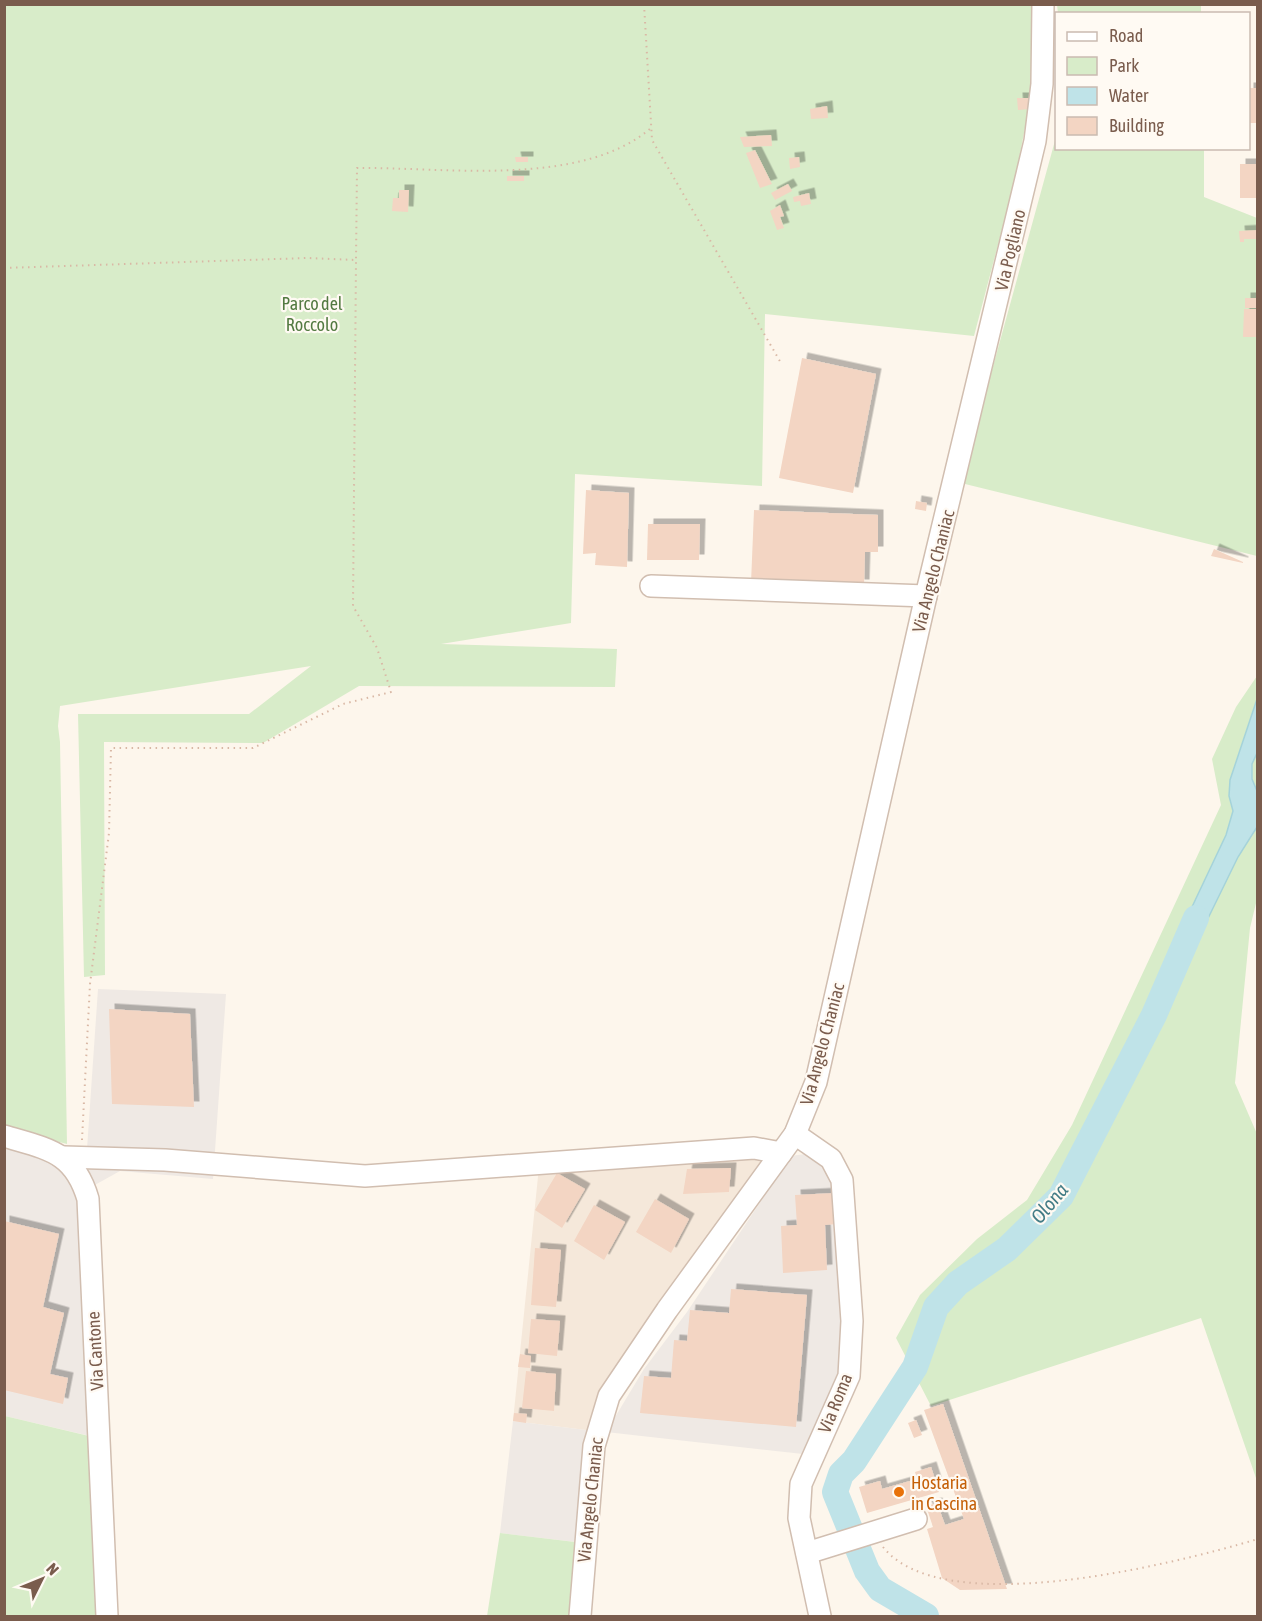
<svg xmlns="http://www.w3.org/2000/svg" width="1262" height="1621" font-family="'Asap Condensed',sans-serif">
<defs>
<filter id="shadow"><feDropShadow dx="5.5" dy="-5.5" stdDeviation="0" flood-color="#0004"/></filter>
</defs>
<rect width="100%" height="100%" fill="#fdf6ec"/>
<polygon fill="#f5e8da" points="780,1139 594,1431 513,1421 540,1157"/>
<g fill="#efe9e4">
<polygon points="98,989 226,994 213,1179 120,1171 93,1186 99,1212 107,1440 5,1416 4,1132 73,1150 87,1149"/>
<polygon points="805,1154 821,1159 836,1179 843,1315 841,1365 803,1454 606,1432 644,1369 687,1312 791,1156"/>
<polygon points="513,1421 594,1431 584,1543 500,1533"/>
</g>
<g fill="#d8ecc9">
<polygon points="5,5 1031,5 1032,91 1015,180 974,336 765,314 762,486 575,474 571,623 441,644 617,649 615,687 359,686 263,743 104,742 105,975 84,977 78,714 249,714 311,666 60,706 58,726 60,742 67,1144 5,1128"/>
<polygon points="1057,5 1201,5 1201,13 1058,13"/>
<polygon points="1056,137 1056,148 1204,149 1204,197 1257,218 1257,556 961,483"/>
<polygon points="1257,676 1257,899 1250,928 1235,1083 1257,1134 1257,1481 1201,1318 931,1406 896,1338 920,1295 977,1239 1027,1200 1072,1125 1221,805 1212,759 1236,707"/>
<polygon points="5,1416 89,1436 98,1616 5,1616"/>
<polygon points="500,1533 575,1542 569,1616 487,1616"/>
</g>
<polygon fill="#bfe3e8" stroke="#a5d3da" stroke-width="1.5" points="1257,699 1257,753 1252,764 1252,779 1257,791 1257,827 1238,857 1193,949 1173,947 1226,835 1233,811 1229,796 1230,780"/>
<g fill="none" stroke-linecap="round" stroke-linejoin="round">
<polyline stroke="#bfe3e8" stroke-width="26" points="926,1616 880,1589 867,1571 835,1492 841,1474 854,1461 915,1367 936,1307 958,1283 1007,1249 1061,1196 1154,1015 1196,918"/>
</g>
<g fill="#f3d5c3" filter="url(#shadow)">
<rect x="1248" y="88" width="10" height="35"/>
<polygon points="1017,98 1029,98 1030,109 1018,110"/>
<polygon points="827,106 828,118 811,119 810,109"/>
<polygon points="771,135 772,146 744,147 740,137"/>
<polygon points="755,150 772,184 760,188 746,153"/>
<polygon points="515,157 528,157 528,162 516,162"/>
<polygon points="799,157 800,167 790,169 789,158"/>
<rect x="1240" y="164" width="18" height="34"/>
<rect x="507" y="176" width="17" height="5"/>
<polygon points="788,184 792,191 775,200 771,193"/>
<polygon points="399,190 409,190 408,212 392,211 393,198 399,198"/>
<polygon points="809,193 811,204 801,206 800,201 794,202 793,197"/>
<polygon points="780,205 784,216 780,217 784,228 777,230 770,211"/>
<polygon points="1258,230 1258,239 1244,239 1244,242 1240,242 1239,231"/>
<rect x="1245" y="298" width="13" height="10"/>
<polygon points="1244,309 1258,309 1258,337 1243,337"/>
<polygon points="802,358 876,374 853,493 779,478"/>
<polygon points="586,490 629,493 627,567 595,565 596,553 583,554"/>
<polygon points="916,501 927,503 926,511 915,509"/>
<polygon points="754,510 878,515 878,552 865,552 864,585 751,583"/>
<polygon points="648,524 700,524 699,560 647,560"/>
<polygon points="1214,549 1243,562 1243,563 1211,556"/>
<polygon points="109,1009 190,1014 194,1107 112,1104"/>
<polygon points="731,1168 729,1192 683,1194 687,1169"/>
<polygon points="557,1173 585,1189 562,1228 535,1210"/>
<polygon points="835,1193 837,1224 825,1225 827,1270 783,1273 781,1226 797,1225 795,1195"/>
<polygon points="655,1199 689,1219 671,1253 636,1232"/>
<polygon points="594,1205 625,1222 604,1260 574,1241"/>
<polygon points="4,1221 59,1234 43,1307 64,1313 50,1374 68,1378 63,1404 4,1390"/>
<polygon points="535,1248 561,1250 556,1307 531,1305"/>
<polygon points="731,1289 807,1295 796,1427 640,1413 644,1376 671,1378 674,1340 687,1341 690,1310 729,1313"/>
<polygon points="531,1319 560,1321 557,1356 528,1353"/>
<polygon points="520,1354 531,1356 530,1368 518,1367"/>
<polygon points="526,1371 556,1374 554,1411 522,1408"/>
<polygon points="943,1404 1007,1589 960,1590 942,1578 927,1529 933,1527 926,1506 937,1503 945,1525 964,1519 924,1410"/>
<polygon points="514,1413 527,1414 526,1423 513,1421"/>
<polygon points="916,1420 922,1435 914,1438 908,1423"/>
<polygon points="931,1467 939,1492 867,1513 859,1487 880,1481 882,1489 917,1479 915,1472"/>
</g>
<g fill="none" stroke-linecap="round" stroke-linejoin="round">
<defs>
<g id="minor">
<polyline points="651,586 926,596"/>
<polyline points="795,1134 831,1159 842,1180 852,1321 849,1376 801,1484 799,1518 820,1616"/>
<path d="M4,1136C47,1149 74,1151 88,1199L107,1616"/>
<polyline points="64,1157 165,1160 365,1176 754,1148 781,1153"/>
<polyline points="807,1553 916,1519"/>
<polyline points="580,1616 594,1446 609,1396 667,1310 795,1134 816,1082 926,596 1035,141 1042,84 1043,4"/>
</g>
</defs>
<use href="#minor" stroke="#d1beb0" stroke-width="24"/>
<g stroke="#d9b8a5" stroke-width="2" stroke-dasharray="1.5 4.5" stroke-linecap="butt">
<polyline points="644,4 652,140 781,363"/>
<path d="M4,268L307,258L356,260L357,168C445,167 581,188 651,128"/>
<polyline points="82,1140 90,984 109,833 111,748 253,748 343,704 391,692 377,648 353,606 356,260"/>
<path d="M883,1547C942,1621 1167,1566 1258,1539"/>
</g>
<use href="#minor" stroke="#fff" stroke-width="21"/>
</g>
<circle fill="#e8710a" stroke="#fffaf3" stroke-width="2" cx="899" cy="1492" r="6"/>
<g text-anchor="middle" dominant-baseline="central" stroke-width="4.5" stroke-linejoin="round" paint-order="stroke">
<g font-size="18" fill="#7a5c4d" stroke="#fffaf3">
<text transform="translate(1010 250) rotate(-77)">Via Pogliano</text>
<text transform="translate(933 571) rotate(-76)">Via Angelo Chaniac</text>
<text transform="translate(822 1044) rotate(-75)">Via Angelo Chaniac</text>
<text transform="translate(95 1351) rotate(-93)">Via Cantone</text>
<text transform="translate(835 1403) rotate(-68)">Via Roma</text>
<text transform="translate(590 1500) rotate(-84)">Via Angelo Chaniac</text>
</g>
<g font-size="18" fill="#537a41" stroke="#fffaf3">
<text x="312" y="303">Parco del<tspan x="312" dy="21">Roccolo</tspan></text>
</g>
<g font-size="18" fill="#c56008" stroke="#fffaf3" text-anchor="start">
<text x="911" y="1482">Hostaria<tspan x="911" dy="21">in Cascina</tspan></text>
</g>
<g font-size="20" font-style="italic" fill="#437c86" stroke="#fffaf3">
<text transform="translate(1049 1203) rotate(-50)">Olona</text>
</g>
</g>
<rect width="1262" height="1621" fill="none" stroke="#7a5c4d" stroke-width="12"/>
<rect x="1055" y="12" width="195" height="138" fill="#fffaf3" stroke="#cabbb1" stroke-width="1.5"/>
<rect x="1067" y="32" width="30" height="9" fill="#ffffff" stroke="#cabbb1" stroke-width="1.5"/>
<text x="1109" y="42" font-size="18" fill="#7a5c4d">Road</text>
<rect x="1067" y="57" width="30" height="18" fill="#d8ecc9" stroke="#cabbb1" stroke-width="1.5"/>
<text x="1109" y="72" font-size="18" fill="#7a5c4d">Park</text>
<rect x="1067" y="87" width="30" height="18" fill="#bfe3e8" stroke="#cabbb1" stroke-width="1.5"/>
<text x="1109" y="102" font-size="18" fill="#7a5c4d">Water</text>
<rect x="1067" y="117" width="30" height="18" fill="#f3d5c3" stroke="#cabbb1" stroke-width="1.5"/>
<text x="1109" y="132" font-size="18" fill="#7a5c4d">Building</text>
<g transform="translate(42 1579) rotate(47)" stroke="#fffaf3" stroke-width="4.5" paint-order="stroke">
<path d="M0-4.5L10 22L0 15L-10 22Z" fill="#7a5c4d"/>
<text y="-9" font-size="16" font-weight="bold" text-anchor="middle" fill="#7a5c4d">N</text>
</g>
</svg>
